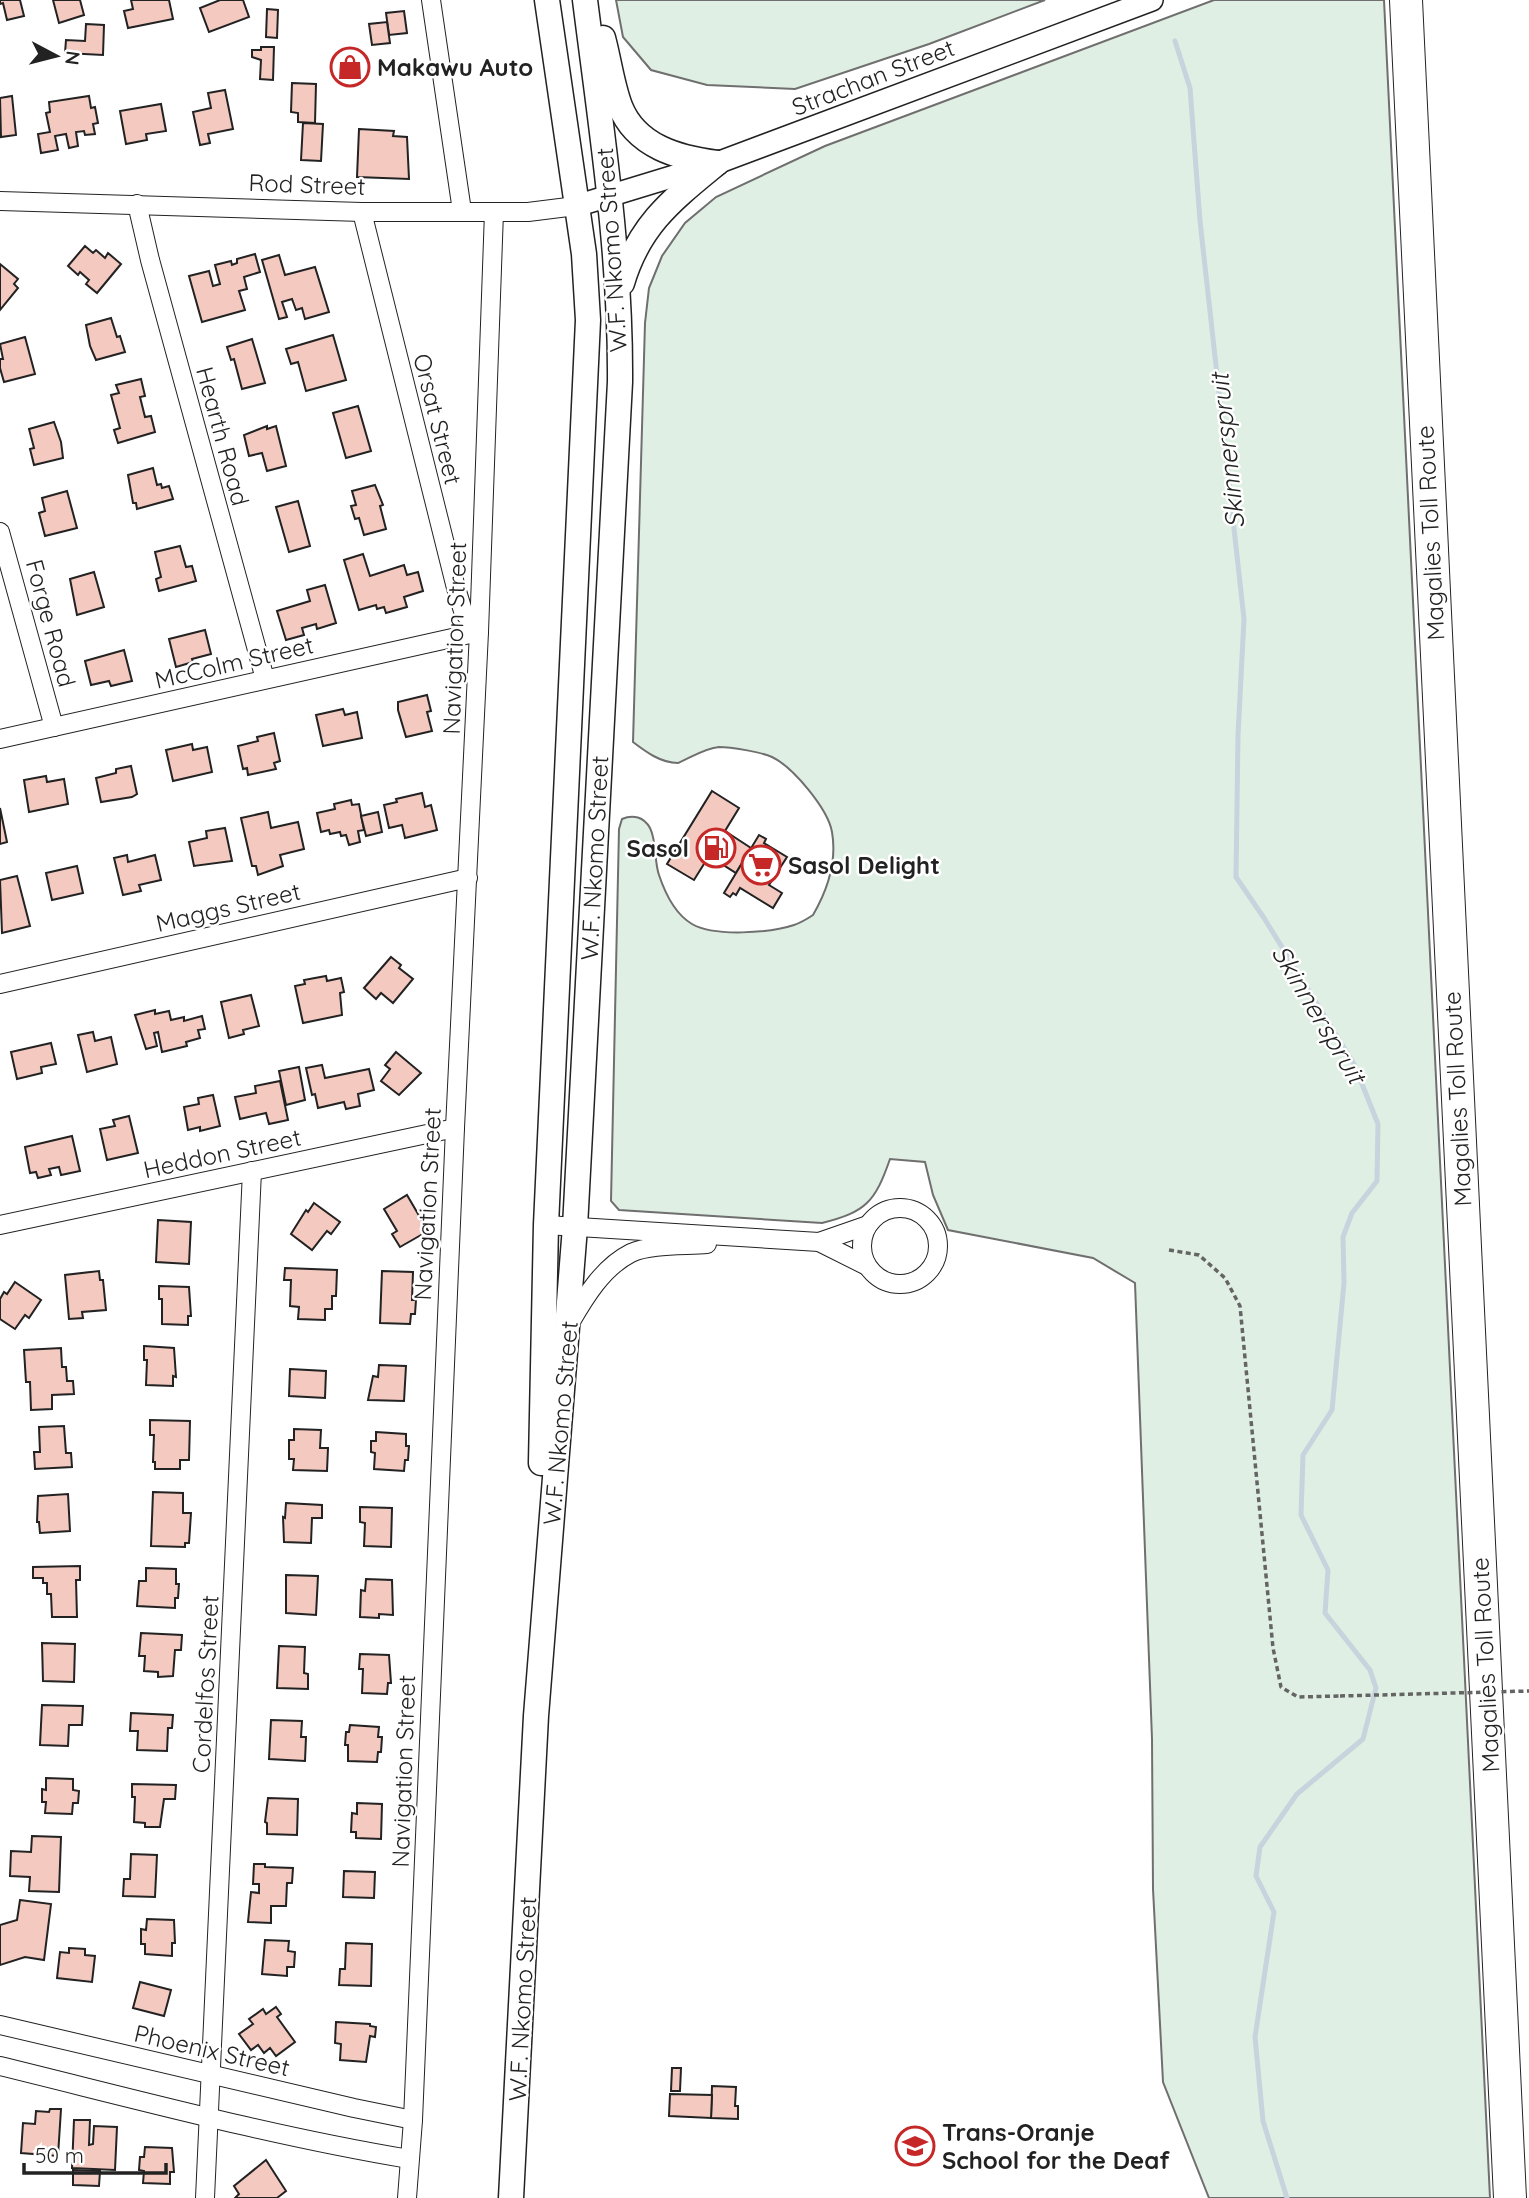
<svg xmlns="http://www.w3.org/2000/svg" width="1529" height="2198" font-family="Quicksand,sans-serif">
<rect width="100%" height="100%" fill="#fff"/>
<g fill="#e0efe3" stroke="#6f6f6f" stroke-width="2">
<polygon points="616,0 1045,0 929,44 795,89 707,85 651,70 623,37"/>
<path d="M1214,0H1384L1490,2198H1209L1163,2082L1153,1889L1152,1739L1135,1283L1093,1258L948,1230L933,1195L925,1162L890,1159C875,1202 866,1212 822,1223L619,1210L611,1201L619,829L622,819C633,814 644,817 650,828C657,842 654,861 659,875C665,893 675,914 692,924C714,937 770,933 794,925C800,923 807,919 813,915C827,891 837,861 832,832C828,809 793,767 772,757C761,752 731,747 719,747C705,748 690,758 678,763C661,763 646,752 633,742L645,323L649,288L662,256L685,223L716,197L825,146Z"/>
</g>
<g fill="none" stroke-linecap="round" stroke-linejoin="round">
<polyline stroke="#c7d3dd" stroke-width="5" points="1175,41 1190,88 1200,221 1244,619 1238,735 1236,877 1264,918 1354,1064 1378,1124 1377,1181 1352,1213 1343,1237 1344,1283 1332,1410 1303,1455 1301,1515 1328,1570 1325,1613 1370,1670 1376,1688 1363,1739 1297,1794 1260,1847 1256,1876 1274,1912 1255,2037 1263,2121 1287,2198"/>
</g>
<g fill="#f3c9c0" stroke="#222" stroke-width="2">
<polygon points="0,0 20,0 24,16 7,20 3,3 0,4"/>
<polygon points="53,0 80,0 84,15 59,23"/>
<polygon points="131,0 169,0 173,19 128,28 124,11 133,9"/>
<polygon points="220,0 243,0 249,17 209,32 200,8"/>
<polygon points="267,9 278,10 277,38 266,37"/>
<polygon points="404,11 407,33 389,35 386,13"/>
<polygon points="387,22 390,43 372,45 369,24"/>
<polygon points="86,24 104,25 103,55 65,53 66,40 85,41"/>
<polygon points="261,47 274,47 273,80 260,79 261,60 252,57 252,50 261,50"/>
<polygon points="292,83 316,84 315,123 298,122 298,113 291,112"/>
<polygon points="225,90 233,129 208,134 210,143 200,145 193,112 211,108 208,93"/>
<polygon points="12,96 16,135 1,137 0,98"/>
<polygon points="89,96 91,108 95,107 98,123 93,124 95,134 85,135 84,131 76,132 78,146 69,148 66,134 55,136 58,150 41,153 38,134 50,132 46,113 50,112 49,102"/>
<polygon points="161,104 166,131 146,134 147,140 126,144 120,111"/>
<polygon points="303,123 323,124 321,161 301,160"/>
<polygon points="359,129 394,131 393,136 407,137 409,179 357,177"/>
<polygon points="85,246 93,253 96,250 105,258 108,253 121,264 97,293 86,284 89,280 80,272 78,275 68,266"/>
<polygon points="255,254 260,272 244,277 247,289 239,291 245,310 202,322 189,276 209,271 213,286 220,284 215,265 231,261 232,265 237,263 237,259"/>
<polygon points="279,255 285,275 315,267 329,312 305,319 302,308 296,310 292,299 282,302 287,317 279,319 262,260"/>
<polygon points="0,264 18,279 14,284 18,288 0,310"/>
<polygon points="111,318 117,337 120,336 125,352 96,360 90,346 86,325"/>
<polygon points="333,335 346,380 306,391 298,362 291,364 286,349"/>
<polygon points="25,337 35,374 4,382 0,368 0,359 3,359 0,344"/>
<polygon points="252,339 265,383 242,389 234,359 231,360 227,347"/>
<polygon points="141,379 145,396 140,397 145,417 151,416 155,432 118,443 114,430 120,428 111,395 119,393 116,385"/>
<polygon points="358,406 371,451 346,458 333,413"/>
<polygon points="54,422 61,442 63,458 34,465 30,449 34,448 29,429"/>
<polygon points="267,426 267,429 276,426 286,466 267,471 262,453 249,456 244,435"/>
<polygon points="153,468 157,485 161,484 162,488 169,486 173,499 137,509 136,503 133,503 128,475"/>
<polygon points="375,485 383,505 380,506 386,529 364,535 359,518 355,519 351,506 356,505 352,491"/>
<polygon points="67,491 77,528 45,536 39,513 45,511 42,498"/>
<polygon points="298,501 310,546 289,552 276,507"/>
<polygon points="180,546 186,567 192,566 196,581 159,591 156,579 161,577 155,552"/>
<polygon points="363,554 370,576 404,565 407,575 418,572 423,591 404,597 407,607 386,613 384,607 377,609 376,605 359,610 344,560"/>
<polygon points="94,572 104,607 77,615 70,579"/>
<polygon points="325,585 336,623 317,629 316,624 302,628 304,635 286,640 277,611 310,601 307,590"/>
<polygon points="205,630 211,654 192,659 193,662 176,667 169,639"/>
<polygon points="124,650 132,681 111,686 109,681 91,685 85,661"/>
<polygon points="427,695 431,711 427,712 432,731 406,737 398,710 398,702"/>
<polygon points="343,709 345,715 357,712 362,738 323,746 316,715"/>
<polygon points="274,733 280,761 274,763 276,769 248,775 247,768 243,769 238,746 258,741 257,737"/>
<polygon points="192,744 193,750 207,747 212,772 173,781 166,750"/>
<polygon points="131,766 137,794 132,797 101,802 96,778 116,773 116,769"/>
<polygon points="46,776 47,782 64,779 68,804 29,812 24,780"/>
<polygon points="712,791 739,808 725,831 751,848 736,873 709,856 694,880 667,864"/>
<polygon points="422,793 425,807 431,805 437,830 405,838 402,825 389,828 384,805 397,802 396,799"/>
<polygon points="351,800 352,805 359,804 364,830 358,831 360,842 349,845 346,835 341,836 340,832 330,834 329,830 321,832 317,813 335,809 334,804"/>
<polygon points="0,808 7,842 0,844"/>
<polygon points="268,812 271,828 298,822 304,849 280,855 283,866 258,875 256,866 252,866 241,818"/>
<polygon points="378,812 382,832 366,836 361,816"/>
<polygon points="225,828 232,861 194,866 189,842 207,838 206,831"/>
<polygon points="759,835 766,839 764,843 787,857 769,885 782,893 773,908 740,888 736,895 733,893 730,897 724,893"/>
<polygon points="127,855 128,862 155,855 161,880 139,885 141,891 123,895 114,858"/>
<polygon points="77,866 83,893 52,900 46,873"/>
<polygon points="17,876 30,926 2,933 0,880"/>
<polygon points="391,957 401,965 399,968 413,979 393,1003 381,993 376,999 364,988"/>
<polygon points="326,976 327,981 341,978 344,992 340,993 342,1015 303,1023 295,986 305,984 304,980"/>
<polygon points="251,995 259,1026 243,1030 244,1034 229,1038 221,1002"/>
<polygon points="155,1010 155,1014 169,1011 171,1020 184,1017 184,1021 202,1016 205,1029 198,1030 200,1038 186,1042 187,1046 162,1052 158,1032 154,1033 157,1046 146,1049 135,1015"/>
<polygon points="93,1032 95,1041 111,1037 117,1064 87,1072 78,1035"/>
<polygon points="51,1043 56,1064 41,1067 42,1073 17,1079 11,1052"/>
<polygon points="396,1052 421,1073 399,1095 381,1081 390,1069 385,1065"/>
<polygon points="322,1065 325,1078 369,1069 374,1090 358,1094 360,1106 346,1109 344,1102 318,1108 315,1094 312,1095 306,1068"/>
<polygon points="299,1067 305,1100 286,1105 279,1071"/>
<polygon points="280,1081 288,1120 269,1124 266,1113 240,1119 235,1097 256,1093 255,1086"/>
<polygon points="213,1095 220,1126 200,1131 200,1127 188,1130 184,1107 199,1104 198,1098"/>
<polygon points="129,1116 138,1153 107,1160 100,1129 115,1126 113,1120"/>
<polygon points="72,1136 80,1171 61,1175 59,1167 49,1169 51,1175 38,1178 36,1172 30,1173 25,1147"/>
<polygon points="407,1195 428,1231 400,1247 392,1234 397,1231 384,1209"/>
<polygon points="314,1203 340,1222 331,1234 327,1231 312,1250 291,1234 306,1210 308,1212"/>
<polygon points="158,1220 191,1222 189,1264 156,1262"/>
<polygon points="285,1268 337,1270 336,1296 332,1296 332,1309 325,1309 325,1320 298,1319 299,1307 290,1306 291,1280 284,1280"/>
<polygon points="99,1271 100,1280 103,1280 106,1310 82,1312 83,1318 69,1319 65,1275"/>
<polygon points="382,1271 413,1272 412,1300 416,1300 415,1314 411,1314 410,1324 380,1323"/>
<polygon points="15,1282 41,1300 29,1318 25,1315 15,1329 0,1319 0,1299 4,1292 7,1294"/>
<polygon points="159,1286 189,1287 191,1316 188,1316 188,1325 162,1324 162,1299 159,1299"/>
<polygon points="144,1346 174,1348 176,1377 173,1376 173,1386 146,1385 147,1360 144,1360"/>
<polygon points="61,1348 62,1367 66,1367 67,1381 73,1381 74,1394 52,1395 52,1409 31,1410 30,1382 26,1382 24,1350"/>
<polygon points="379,1365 406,1366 404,1401 368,1400 373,1376 378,1377"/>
<polygon points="290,1369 326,1371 325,1398 289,1396"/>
<polygon points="150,1420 190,1421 189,1460 180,1460 180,1469 155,1469 155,1462 153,1462 154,1435 150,1435"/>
<polygon points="64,1426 66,1453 71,1453 72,1467 35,1469 34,1452 40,1452 39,1427"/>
<polygon points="294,1429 321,1430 320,1448 328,1448 327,1471 293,1470 294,1459 289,1459 289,1440 294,1440"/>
<polygon points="376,1432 406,1434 406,1446 409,1446 408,1460 405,1460 404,1471 374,1469 375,1453 371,1452 371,1441 376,1441"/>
<polygon points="153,1492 183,1493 183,1513 191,1513 189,1543 185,1543 185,1547 151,1546"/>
<polygon points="68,1494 70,1531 40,1533 39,1522 37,1522 38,1496"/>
<polygon points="286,1503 322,1505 322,1518 312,1518 311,1543 284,1542 283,1517 285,1518"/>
<polygon points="360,1507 392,1508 391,1547 364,1546 365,1523 360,1522"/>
<polygon points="80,1566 80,1580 76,1580 77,1617 52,1617 51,1594 47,1594 47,1583 43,1583 43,1578 33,1578 33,1567"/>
<polygon points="146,1568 176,1569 176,1584 179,1584 178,1598 175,1598 175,1608 137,1606 139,1581 146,1581"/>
<polygon points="286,1575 318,1576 316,1615 286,1613"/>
<polygon points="366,1579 392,1580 393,1615 379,1614 379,1618 360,1617 361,1590 365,1591"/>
<polygon points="141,1633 182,1635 181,1650 175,1650 173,1676 158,1677 158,1672 144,1671 145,1656 139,1656"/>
<polygon points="42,1643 75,1644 74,1682 43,1681"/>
<polygon points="279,1646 305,1647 304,1673 308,1674 308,1689 277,1688"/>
<polygon points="360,1654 389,1655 391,1683 388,1683 387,1694 362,1693 363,1669 359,1669"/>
<polygon points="42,1705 83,1706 82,1725 69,1725 68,1746 40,1745"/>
<polygon points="131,1713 173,1715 172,1728 168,1728 167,1751 137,1750 138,1731 130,1731"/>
<polygon points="271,1720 302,1721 301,1737 306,1737 305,1761 269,1759"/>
<polygon points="350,1725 379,1727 378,1737 382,1737 381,1752 378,1752 377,1762 348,1761 348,1745 345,1745 346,1732 349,1732"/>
<polygon points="46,1778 73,1779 73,1790 79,1791 78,1803 73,1803 72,1814 45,1813 46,1802 42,1802 42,1789 46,1790"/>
<polygon points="132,1784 176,1785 175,1799 164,1799 160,1827 145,1827 145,1823 134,1822 135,1797 132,1797"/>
<polygon points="268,1798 298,1799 297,1835 267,1834 267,1823 265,1822"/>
<polygon points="357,1803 382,1804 381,1839 356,1838 356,1832 351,1832 352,1813 357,1814"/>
<polygon points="32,1836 61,1837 59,1892 29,1891 30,1877 10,1876 11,1851 31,1852"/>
<polygon points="131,1854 157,1855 155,1897 123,1896 124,1879 130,1879"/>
<polygon points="254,1864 265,1864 265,1867 293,1868 292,1883 287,1883 286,1906 271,1906 271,1923 248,1922 251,1892 259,1893 259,1884 253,1884"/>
<polygon points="344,1871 375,1872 374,1898 343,1897"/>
<polygon points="20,1900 51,1904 44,1960 25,1957 0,1965 0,1925 17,1920"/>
<polygon points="147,1919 174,1920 175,1943 172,1943 172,1956 145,1954 145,1944 141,1944 141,1929 146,1930"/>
<polygon points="265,1940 289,1941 288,1951 295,1952 294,1967 287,1967 287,1976 262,1974"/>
<polygon points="346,1943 372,1944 371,1986 339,1985 340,1969 345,1969"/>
<polygon points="69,1948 85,1949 85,1955 95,1956 92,1982 57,1978 60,1952 69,1953"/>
<polygon points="140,1982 171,1990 164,2016 133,2008"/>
<polygon points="276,2007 281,2014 277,2017 295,2042 276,2056 270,2048 264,2053 258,2045 251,2050 239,2034 253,2024 249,2019 263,2009 266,2014"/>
<polygon points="336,2022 370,2024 370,2026 376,2027 375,2037 370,2036 366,2062 340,2060 341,2044 335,2043"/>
<polygon points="672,2068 681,2068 680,2091 671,2091"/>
<polygon points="712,2086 736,2087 735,2106 738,2106 738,2119 711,2118"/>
<polygon points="670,2094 712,2095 711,2118 669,2116"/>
<polygon points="50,2109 61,2109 58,2156 21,2153 23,2123 35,2124 36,2111 49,2112"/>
<polygon points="74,2120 90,2120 89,2145 93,2144 94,2126 117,2127 115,2170 72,2168"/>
<polygon points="145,2147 172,2148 174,2172 170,2172 170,2184 143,2183 144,2171 139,2170 140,2157 144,2157"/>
<polygon points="266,2160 286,2191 277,2198 235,2198 239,2194 234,2186"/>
<polygon points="73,2170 100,2171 99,2186 73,2185"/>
</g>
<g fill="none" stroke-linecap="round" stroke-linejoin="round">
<defs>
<g id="minor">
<polyline points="431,0 462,211"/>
<polyline points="0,201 362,212 528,212 576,206"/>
<polyline points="137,204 150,260 265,679"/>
<polyline points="0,532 54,727"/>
<polyline points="0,739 479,632 463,611 456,588 362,212"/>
<polyline points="0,984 468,878"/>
<circle cx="900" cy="1246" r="38"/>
<polyline points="0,1225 455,1128"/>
<polyline points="546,1225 819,1242 867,1266"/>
<polyline points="819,1242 868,1225"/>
<path d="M570,1323C585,1297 603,1267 631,1253C650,1244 686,1246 707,1244"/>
<polyline points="0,2025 354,2108 413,2120"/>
<path d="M0,2066C135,2099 271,2136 409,2159"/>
<polyline points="205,2198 252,1171"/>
<polyline points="407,2198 413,2120 455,1128 479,632 494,212"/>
</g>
<polyline id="tertiary" points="576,206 717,163 1152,0"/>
<g id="secondary">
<path d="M603,38C609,60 612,85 620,106C636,147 679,158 717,163"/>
<path d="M622,283C639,225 672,200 717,163"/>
<polyline points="541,1463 546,1225 588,320 584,254 547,0"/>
<path d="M511,2198L536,1716L575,1227L620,382C621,254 601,127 585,0"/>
</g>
<polyline id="motorway" points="1406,0 1510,2198"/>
</defs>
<use href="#minor" stroke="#222" stroke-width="20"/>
<use href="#tertiary" stroke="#222" stroke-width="24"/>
<use href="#secondary" stroke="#222" stroke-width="27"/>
<use href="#motorway" stroke="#222" stroke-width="34"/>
<polyline stroke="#646464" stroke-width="3.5" stroke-dasharray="5 3.5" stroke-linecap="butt" points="1169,1250 1199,1255 1225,1278 1240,1306 1273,1648 1281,1687 1298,1697 1340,1696"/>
<use href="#minor" stroke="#fff" stroke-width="18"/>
<use href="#tertiary" stroke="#fff" stroke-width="21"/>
<use href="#secondary" stroke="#fff" stroke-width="24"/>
<use href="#motorway" stroke="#fff" stroke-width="32"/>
<polyline stroke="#646464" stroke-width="3.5" stroke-dasharray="5 3.5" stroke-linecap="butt" points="1340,1696 1529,1691"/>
</g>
<defs>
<symbol id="shop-ring" viewBox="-11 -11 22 22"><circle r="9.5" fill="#fff" stroke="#c62828" stroke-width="1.5"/><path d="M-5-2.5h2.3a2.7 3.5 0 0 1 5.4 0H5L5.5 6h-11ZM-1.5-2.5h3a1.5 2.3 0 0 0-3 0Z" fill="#c62828"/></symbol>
<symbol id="fuel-ring" viewBox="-11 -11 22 22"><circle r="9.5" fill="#fff" stroke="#c62828" stroke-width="1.5"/><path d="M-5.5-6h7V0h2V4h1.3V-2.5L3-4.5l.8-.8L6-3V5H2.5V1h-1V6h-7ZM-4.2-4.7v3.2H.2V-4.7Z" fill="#c62828"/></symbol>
<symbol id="supermarket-ring" viewBox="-11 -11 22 22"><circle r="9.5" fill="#fff" stroke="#c62828" stroke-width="1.5"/><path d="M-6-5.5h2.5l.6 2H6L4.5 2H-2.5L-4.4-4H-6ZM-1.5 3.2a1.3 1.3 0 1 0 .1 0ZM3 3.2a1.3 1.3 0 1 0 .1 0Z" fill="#c62828"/></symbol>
<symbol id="school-ring" viewBox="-11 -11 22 22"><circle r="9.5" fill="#fff" stroke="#c62828" stroke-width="1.5"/><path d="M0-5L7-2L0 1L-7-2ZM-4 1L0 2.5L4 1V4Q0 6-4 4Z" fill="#c62828"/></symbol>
</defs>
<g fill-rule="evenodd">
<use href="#shop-ring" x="328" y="45" width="44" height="44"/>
<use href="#fuel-ring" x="694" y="826" width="44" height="44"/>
<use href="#supermarket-ring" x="739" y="843" width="44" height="44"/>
<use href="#school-ring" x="893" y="2124" width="44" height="44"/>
</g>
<g text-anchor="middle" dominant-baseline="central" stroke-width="5" stroke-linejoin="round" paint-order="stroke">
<g font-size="24" font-weight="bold" fill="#222" stroke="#fff" text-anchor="start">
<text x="377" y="67">Makawu Auto</text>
<text x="689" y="848" text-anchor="end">Sasol</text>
<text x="788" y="865">Sasol Delight</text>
<text x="942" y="2132">Trans-Oranje<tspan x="942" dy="28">School for the Deaf</tspan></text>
</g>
<g font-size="24" fill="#222" stroke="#fff">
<text transform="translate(873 77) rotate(-21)">Strachan Street</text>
<text transform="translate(307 184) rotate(2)">Rod Street</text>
<text transform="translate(611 250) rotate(-94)">W.F. Nkomo Street</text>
<text transform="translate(438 419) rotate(76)">Orsat Street</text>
<text transform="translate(223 436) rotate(75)">Hearth Road</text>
<text transform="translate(1430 533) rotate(-93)">Magalies Toll Route</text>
<text transform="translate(51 623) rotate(75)">Forge Road</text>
<text transform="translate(454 638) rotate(-88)">Navigation Street</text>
<text transform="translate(234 662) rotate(-13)">McColm Street</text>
<text transform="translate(594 858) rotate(-87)">W.F. Nkomo Street</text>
<text transform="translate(228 907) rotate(-13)">Maggs Street</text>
<text transform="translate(1457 1099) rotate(-93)">Magalies Toll Route</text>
<text transform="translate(222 1153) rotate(-12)">Heddon Street</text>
<text transform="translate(427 1204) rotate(-87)">Navigation Street</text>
<text transform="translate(560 1423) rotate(-85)">W.F. Nkomo Street</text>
<text transform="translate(1485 1665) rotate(-93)">Magalies Toll Route</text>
<text transform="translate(205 1684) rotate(-87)">Cordelfos Street</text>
<text transform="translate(403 1771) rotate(-88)">Navigation Street</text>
<text transform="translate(522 1999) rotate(-87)">W.F. Nkomo Street</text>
<text transform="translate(212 2050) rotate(13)">Phoenix Street</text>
</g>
<g font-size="26" font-style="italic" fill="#222" stroke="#fff">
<text transform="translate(1227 451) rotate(-96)">Skinnerspruit</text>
<text transform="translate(1319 1014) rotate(59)">Skinnerspruit</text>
</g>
</g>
<g transform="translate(56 56) rotate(97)" stroke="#ffffff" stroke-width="5" paint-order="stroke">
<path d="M0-5L12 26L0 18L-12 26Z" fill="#222222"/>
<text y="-10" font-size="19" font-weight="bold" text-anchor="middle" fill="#222222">N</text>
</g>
<path d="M24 2163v10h142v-10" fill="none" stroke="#222222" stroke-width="3.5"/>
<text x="35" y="2163" font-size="21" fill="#222222" stroke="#ffffff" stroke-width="5" paint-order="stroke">50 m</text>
</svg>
